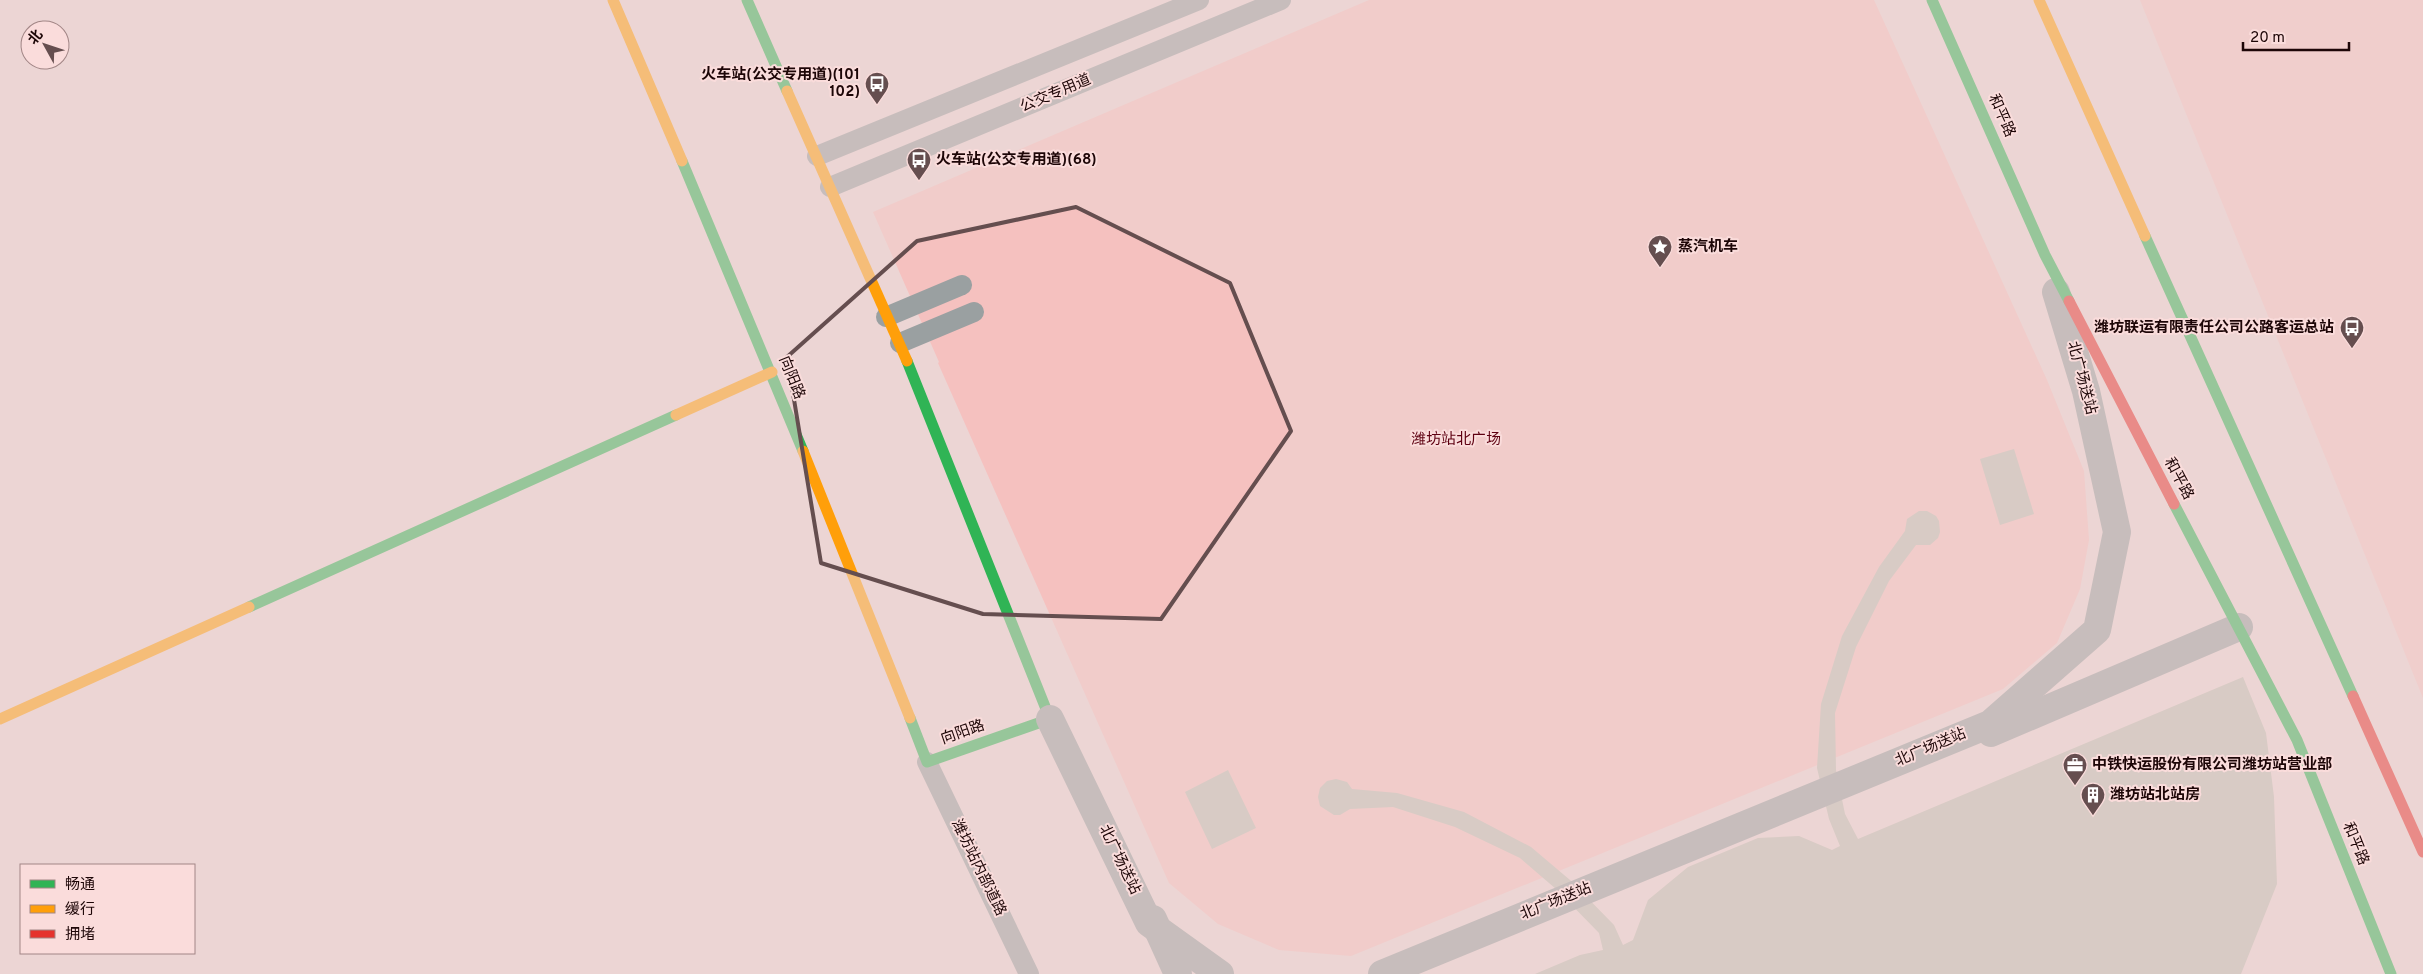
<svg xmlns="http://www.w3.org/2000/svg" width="2423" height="974" font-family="Overpass,'Noto Sans SC',sans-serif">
<rect width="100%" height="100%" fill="#ecd5d4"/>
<polygon fill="#f3c5c4" points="2140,0 2423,0 2423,698"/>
<polygon fill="#f5c1bf" points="1369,0 1874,0 2047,380 2084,471 2089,540 2080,589 2057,643 2003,689 1351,956 1279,950 1218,924 1169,883 938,363 939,362 873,212"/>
<g fill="#bfbeb3">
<polygon points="2014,449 2034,514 2000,525 1980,459"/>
<polygon points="1919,511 1927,511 1936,516 1939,521 1940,532 1938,538 1930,545 1916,545 1889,581 1856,647 1835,713 1836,770 1845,814 1858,839 2243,677 2266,733 2274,797 2277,884 2241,974 1535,974 1580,955 1603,950 1599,933 1556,889 1520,858 1455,827 1393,807 1350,809 1340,815 1334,815 1320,806 1318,797 1320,788 1327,781 1336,779 1347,782 1352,789 1397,793 1464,812 1531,847 1570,880 1614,925 1623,945 1633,940 1648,900 1688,867 1758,838 1799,836 1832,850 1840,846 1829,819 1817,768 1821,704 1842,636 1879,567 1905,531 1907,519"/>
<polygon points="1228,770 1256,828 1212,849 1185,792"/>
</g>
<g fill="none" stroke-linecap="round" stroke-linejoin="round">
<g stroke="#9aa0a1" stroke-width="20">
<polyline points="817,156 1199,0"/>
<polyline points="830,187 1281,0"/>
<polyline points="886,317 962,285"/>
<polyline points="900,343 974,312"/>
<polyline points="927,762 1029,974"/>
</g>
<g stroke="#9aa0a1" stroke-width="28">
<polyline points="1991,733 2239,627"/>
<polyline points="1153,919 1178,974"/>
<polyline points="1382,974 1990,724 2097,630 2117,532 2086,391 2056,292"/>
</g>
<g stroke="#30b455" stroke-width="11">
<polyline points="747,0 787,91"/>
<polyline points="1932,0 2045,255 2069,301"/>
<polyline points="682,161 803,451"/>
<polyline points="2145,236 2353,696"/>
<polyline points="907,361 1050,719 927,762 910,718"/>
<polyline points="2174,504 2297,740 2391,974"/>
<polyline points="249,607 676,415"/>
</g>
<g stroke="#ff9f0a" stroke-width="11">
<polyline points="613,0 682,161"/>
<polyline points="2039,0 2145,236"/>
<polyline points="787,91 907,361"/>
<polyline points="676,415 772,372"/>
<polyline points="803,451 910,718"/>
<polyline points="0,719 249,607"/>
</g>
<g stroke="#e5322d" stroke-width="11">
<polyline points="2069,301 2174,504"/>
<polyline points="2353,696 2423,852"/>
</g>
<polyline stroke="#9aa0a1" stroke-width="28" points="1050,719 1149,923 1220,974"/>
</g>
<path d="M0 0H2423V974H0ZM1076,207L1230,283L1291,431L1161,619L983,614L821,563L787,357L917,241Z" fill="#ecd5d4" fill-opacity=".55" fill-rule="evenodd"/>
<path fill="none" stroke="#654e4f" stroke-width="4" stroke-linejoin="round" d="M1076,207L1230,283L1291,431L1161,619L983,614L821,563L787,357L917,241Z"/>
<defs>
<symbol id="bus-pin" viewBox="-11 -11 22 30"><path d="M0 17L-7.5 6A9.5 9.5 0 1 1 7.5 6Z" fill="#654e4f" stroke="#fadcdb"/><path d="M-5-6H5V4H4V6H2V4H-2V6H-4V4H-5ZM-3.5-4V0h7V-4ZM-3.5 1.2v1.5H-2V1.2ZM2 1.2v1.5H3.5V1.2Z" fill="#fff"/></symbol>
<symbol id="sight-pin" viewBox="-11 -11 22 30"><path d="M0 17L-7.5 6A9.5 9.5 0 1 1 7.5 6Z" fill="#654e4f" stroke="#fadcdb"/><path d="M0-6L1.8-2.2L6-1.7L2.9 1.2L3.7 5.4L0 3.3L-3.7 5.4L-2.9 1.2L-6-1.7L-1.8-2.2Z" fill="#fff"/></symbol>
<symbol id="office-pin" viewBox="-11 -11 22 30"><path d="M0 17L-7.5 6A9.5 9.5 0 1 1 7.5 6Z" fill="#654e4f" stroke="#fadcdb"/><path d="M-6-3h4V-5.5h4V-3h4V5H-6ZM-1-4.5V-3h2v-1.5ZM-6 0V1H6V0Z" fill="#fff"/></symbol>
<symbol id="building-pin" viewBox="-11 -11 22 30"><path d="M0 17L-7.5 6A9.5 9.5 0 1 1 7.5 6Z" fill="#654e4f" stroke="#fadcdb"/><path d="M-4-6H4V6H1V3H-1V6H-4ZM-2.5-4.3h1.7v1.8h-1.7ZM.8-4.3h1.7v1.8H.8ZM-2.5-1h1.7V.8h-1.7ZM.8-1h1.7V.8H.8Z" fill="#fff"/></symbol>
</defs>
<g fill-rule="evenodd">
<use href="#bus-pin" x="863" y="70" width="28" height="38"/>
<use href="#bus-pin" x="905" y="146" width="28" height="38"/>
<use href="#sight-pin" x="1646" y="233" width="28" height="38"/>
<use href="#bus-pin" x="2338" y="314" width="28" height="38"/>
<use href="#office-pin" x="2061" y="751" width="28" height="38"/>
<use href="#building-pin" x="2079" y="781" width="28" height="38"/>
</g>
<g text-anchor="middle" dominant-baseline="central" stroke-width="4" stroke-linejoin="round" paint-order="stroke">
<g font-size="15" font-weight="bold" fill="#1d0607" stroke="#fadcdb" text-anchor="start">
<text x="860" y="75" text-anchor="end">火车站(公交专用道)(101<tspan x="860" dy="17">102)</tspan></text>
<text x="936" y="160">火车站(公交专用道)(68)</text>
<text x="1678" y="247">蒸汽机车</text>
<text x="2334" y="328" text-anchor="end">潍坊联运有限责任公司公路客运总站</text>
<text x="2092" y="765">中铁快运股份有限公司潍坊站营业部</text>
<text x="2110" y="795">潍坊站北站房</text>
</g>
<g font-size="15" fill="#1d0607" stroke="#fadcdb">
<text transform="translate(1056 94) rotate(-23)">公交专用道</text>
<text transform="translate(2001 116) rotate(66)">和平路</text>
<text transform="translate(791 378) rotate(68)">向阳路</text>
<text transform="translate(2081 378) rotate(75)">北广场送站</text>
<text transform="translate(2178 479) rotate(62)">和平路</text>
<text transform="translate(963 733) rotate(-19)">向阳路</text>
<text transform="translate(1931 748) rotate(-23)">北广场送站</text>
<text transform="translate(2355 844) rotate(68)">和平路</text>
<text transform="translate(1119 860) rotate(64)">北广场送站</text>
<text transform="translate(978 868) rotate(64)">潍坊站内部道路</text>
<text transform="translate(1556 902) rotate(-22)">北广场送站</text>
</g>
<g font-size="15" fill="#5e0011" stroke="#fadcdb">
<text x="1456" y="440">潍坊站北广场</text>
</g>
</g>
<rect x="20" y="864" width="175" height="90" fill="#fadcdb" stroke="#a28686"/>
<rect x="30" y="880" width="25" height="8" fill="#30b455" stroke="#a28686"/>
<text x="65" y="889" font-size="15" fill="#1d0607">畅通</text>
<rect x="30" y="905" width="25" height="8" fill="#ff9f0a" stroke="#a28686"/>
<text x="65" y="914" font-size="15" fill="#1d0607">缓行</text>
<rect x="30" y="930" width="25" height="8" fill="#e5322d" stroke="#a28686"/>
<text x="65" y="939" font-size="15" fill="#1d0607">拥堵</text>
<g transform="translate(45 45) rotate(310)"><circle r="24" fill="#fadcdb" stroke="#a28686"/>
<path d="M0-4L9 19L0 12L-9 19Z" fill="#654e4f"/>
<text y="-8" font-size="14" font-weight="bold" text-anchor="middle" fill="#1d0607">北</text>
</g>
<path d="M2243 42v8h106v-8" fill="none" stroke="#1d0607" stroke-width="2.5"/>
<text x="2250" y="42" font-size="15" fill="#1d0607" stroke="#fadcdb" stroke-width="4" paint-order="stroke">20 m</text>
</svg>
